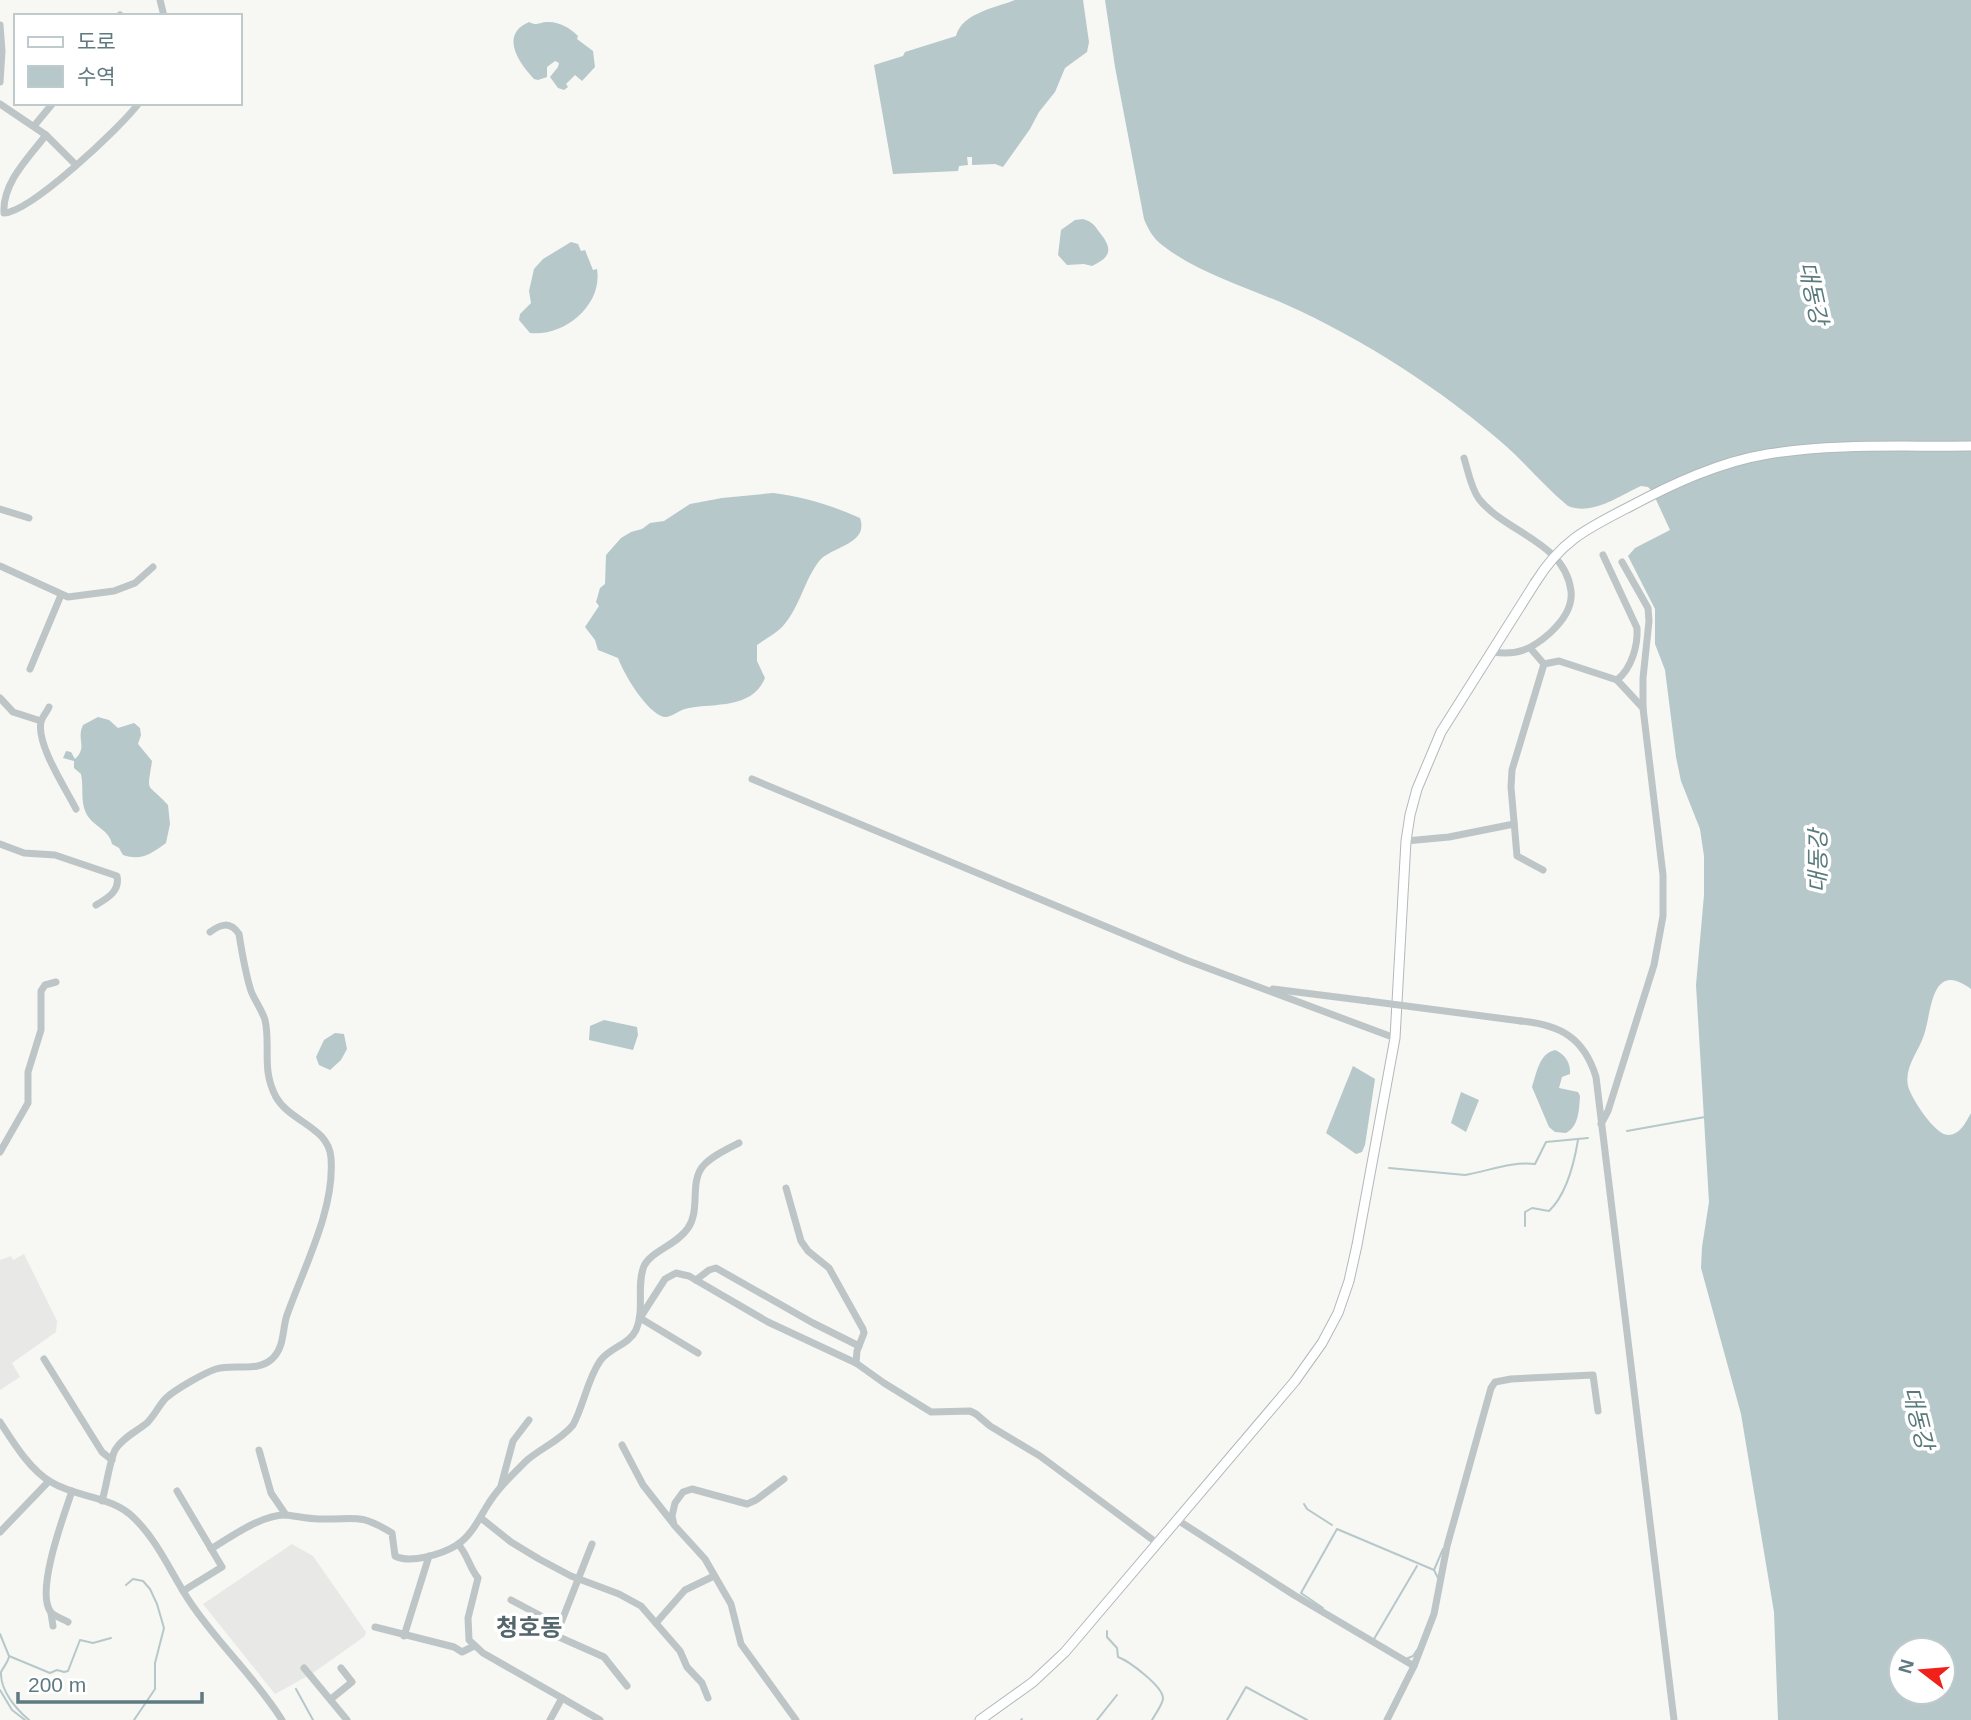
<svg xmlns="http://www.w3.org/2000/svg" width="1971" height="1720" font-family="Helvetica,'Noto Sans KR',sans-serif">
<rect width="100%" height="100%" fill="#f7f7f4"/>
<g fill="#e8e8e7">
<polygon points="24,1254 57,1321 56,1332 12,1363 20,1377 0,1390 0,1260 11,1256 13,1260"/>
<polygon points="292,1544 313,1556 366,1632 365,1636 313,1673 275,1694 203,1604"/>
</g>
<g fill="#b6c8ca" fill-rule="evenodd">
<path d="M1015,0H1083L1089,42L1087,52L1065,68L1055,92L1039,112L1030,129L1003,167L995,164L972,165V157H967L968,165L959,166L958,171L893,174L874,65L903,56L905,52L956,36C962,13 995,8 1015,0Z"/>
<path d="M1105,0H1971V989C1931,959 1932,1011 1924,1035C1919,1051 1904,1067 1908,1086C1911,1098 1935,1135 1948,1135C1960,1135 1966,1122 1971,1113V1720H1778L1774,1612L1741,1414L1701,1268L1702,1247L1709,1202L1696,985L1704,895V856L1700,829L1681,781L1676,757L1665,670L1655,644V609L1628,556L1635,548L1670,530L1652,491L1648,487L1641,486C1619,496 1592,516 1568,506C1546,488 1528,466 1507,447C1444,391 1363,339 1287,305C1246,287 1198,273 1162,245C1153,238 1148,229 1144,219L1115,67ZM1901,1650H1943V1692H1901Z"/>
<path d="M529,22C537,26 538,23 546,22C559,21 570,28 578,36L577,39L593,51L595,67L582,81L575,75L566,84L568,87L564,90L558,88L550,77L558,67L559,63L555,61L547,67V77L538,80L534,79C519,63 499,35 529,22Z"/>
<path d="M1083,219C1093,222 1094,225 1100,233C1113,249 1111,257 1092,266L1084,264L1067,265L1058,255L1061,230L1075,220Z"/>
<path d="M571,242L578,244L581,251L585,250L593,270L597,269C603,305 564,337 530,333L519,320L520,314L531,303L529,291L534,269L543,259Z"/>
<path d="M773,493C804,497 831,505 860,518C869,544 833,546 820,560C804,580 800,607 783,626C777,633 765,639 757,645V661L765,678C752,709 716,703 689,708C680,709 671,718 664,717C646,712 624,674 618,658L598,650L595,640L585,627L599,606L596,602L600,588L605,584L606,555L621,538L631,532L642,529L650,523L664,521L690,504L722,498Z"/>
<path d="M98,717L109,720L118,728L134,723L140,728L141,735L138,744L152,761C147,795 146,781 168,805L170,824L166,843C151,854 141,861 123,855L119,848L112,844C109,829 93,827 86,813C80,800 84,788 81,774L74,768V761L63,758L66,751L71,752L75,759C88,747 76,740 83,725Z"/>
<polygon points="604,1020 637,1027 638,1035 633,1050 589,1040 590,1026"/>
<polygon points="335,1033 344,1034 347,1049 341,1060 330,1070 319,1065 316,1057 324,1040"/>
<path d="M1555,1050C1565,1054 1571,1063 1570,1074L1562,1077L1559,1088L1578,1092L1580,1096C1579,1110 1579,1126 1566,1133L1555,1132L1549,1127L1532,1087C1537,1072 1539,1054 1555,1050Z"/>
<polygon points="1353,1066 1375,1079 1365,1145 1362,1152 1356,1154 1326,1133"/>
<polygon points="1461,1092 1479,1100 1466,1132 1451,1123"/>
</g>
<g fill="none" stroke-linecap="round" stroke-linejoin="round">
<g stroke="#b6c8ca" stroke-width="2">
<polyline points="1627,1131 1705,1117"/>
<path d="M1389,1168L1465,1175C1488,1171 1513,1161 1535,1164L1546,1142L1588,1138"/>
<path d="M1525,1226V1212L1532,1208L1549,1211C1567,1194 1574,1164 1578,1140"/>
<polyline points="1304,1504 1307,1509 1332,1525"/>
<polyline points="1438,1578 1434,1570 1443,1549"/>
<polyline points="126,1585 133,1579 143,1581 150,1589 157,1604 164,1628 155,1663 155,1689 134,1720"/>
<polyline points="1323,1608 1301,1593 1337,1529 1434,1570"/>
<path d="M1107,1631V1637L1117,1648L1118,1657C1129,1661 1164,1687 1163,1699C1162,1705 1155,1715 1152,1720"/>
<polyline points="0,1634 9,1656 50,1673 57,1670 64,1672 68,1671 80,1640 93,1643 111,1638"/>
<polyline points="1374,1639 1417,1566"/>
<path d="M9,1657C7,1664 4,1666 1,1672C0,1691 17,1710 29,1720"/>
<polyline points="1406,1659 1413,1656 1417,1650"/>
<polyline points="296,1689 313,1720"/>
<polyline points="0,1690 12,1710 25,1720"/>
<polyline points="1021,1720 1022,1719"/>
<polyline points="1097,1720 1117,1695"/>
<polyline points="1227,1720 1246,1687 1307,1720"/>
</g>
<defs>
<polyline id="major" points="980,1720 1033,1682 1065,1652 1295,1381 1322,1343 1338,1313 1349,1281 1357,1245 1395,1038 1406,841 1410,815 1417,789 1441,732 1535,583"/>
</defs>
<use href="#major" stroke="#b1b9bc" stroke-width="11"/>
<g stroke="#bdc5c7" stroke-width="7">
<polyline points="160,0 164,16"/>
<polyline points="119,16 120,15"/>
<polyline points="0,25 2,51 0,82"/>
<polyline points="0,104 46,135 76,165"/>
<polyline points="34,126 53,103"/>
<path d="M46,135C29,157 2,183 4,213C31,212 121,127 139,103"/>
<path d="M1464,458C1468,471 1471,488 1479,499C1506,533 1565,542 1571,591C1573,608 1562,622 1550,633C1532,649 1517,656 1493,652"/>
<polyline points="0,509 29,518"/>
<path d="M1603,555L1637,628C1638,645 1632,668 1617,680"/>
<polyline points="0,566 68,597 114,591 135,583 153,567"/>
<polyline points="1531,649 1544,664"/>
<polyline points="30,669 61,595"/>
<polyline points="0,698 13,712 41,721"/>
<path d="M49,707C47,712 42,717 41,722C36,744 66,789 76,809"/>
<polyline points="752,779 1186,960 1395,1038"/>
<polyline points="1406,841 1449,837 1514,824"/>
<path d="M0,844L24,853L55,855L117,876C120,891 108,898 96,905"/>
<polyline points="1543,870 1517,856 1511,787 1512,770 1544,664 1559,661 1617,680 1643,708"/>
<polyline points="1273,989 1368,1001"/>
<path d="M1521,1021C1561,1025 1584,1038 1596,1077L1674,1720"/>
<polyline points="1601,1124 1608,1111 1654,965 1663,916 1663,875 1643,708 1643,678 1649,621 1648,608 1622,562"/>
<polyline points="0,1152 28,1103 28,1072 41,1030 41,991 45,985 56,982"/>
<polyline points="786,1188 801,1241 808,1251 829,1268 863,1329 864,1333 857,1351 856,1363 884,1383 931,1412 970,1411 976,1414 990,1426 1040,1456 1157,1543"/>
<polyline points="696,1280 709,1270 716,1268 813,1323 859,1346"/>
<polyline points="698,1353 640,1318 665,1279 676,1273 689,1276 768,1322 856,1363"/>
<polyline points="44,1359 102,1452 112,1460"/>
<path d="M0,1422C13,1442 30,1470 51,1482C77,1498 113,1496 134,1518C158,1541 172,1575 190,1602C218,1644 255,1677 282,1720"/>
<polyline points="622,1445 643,1485 672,1522"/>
<polyline points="259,1450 271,1493 286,1515"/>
<polyline points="784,1479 756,1500 747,1504 692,1489 683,1492 675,1503 672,1516 674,1525 705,1559 724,1592 731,1604 741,1644 796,1720"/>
<polyline points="501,1486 513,1441 529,1420"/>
<polyline points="177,1491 222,1567 183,1591"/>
<path d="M102,1501C106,1488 110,1460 115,1450C122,1438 137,1431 147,1423C155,1415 159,1405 166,1398C176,1389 204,1373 216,1369C235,1363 256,1373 272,1359C285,1347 282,1329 287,1315C304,1267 335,1209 331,1158C329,1127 290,1122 276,1097C261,1069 271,1046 265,1020C262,1010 255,1001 251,991C245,972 242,953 239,934C230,921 221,924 210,932"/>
<polyline points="481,1518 511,1542 539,1559 571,1576 619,1594 641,1606 680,1651 687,1667 702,1683 708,1698"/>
<polyline points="1176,1519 1294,1595 1414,1666"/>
<polyline points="0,1532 49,1481"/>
<path d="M458,1544C468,1555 469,1567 478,1578L468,1618L469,1640L483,1653L562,1698L550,1720"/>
<polyline points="592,1544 557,1633 559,1637 604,1657 627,1686"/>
<path d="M211,1549C230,1537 263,1514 286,1515C297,1516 307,1519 319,1519C355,1520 358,1512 392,1533L395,1556C411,1564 442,1554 457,1545C471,1536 479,1519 487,1506C497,1489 512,1475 526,1461C541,1448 561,1440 573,1425C584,1405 587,1380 600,1361C610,1347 629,1345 636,1330C645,1310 636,1286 644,1266C651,1251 677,1245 688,1228C701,1209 689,1183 703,1166C712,1156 727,1149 739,1143"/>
<polyline points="511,1600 558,1625"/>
<polyline points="51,1613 53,1626"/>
<path d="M68,1622C63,1619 53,1616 50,1611C36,1589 64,1515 72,1491"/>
<polyline points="656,1623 685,1590 714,1576"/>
<polyline points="375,1627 454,1647 462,1652 474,1646"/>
<polyline points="404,1636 429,1556"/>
<polyline points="304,1668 347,1720"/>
<polyline points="562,1698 600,1720"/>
<polyline points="331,1699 352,1682 341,1668"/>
<polyline points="1387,1720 1414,1666 1434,1614 1447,1546 1491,1388 1495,1382 1511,1379 1593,1375 1598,1411"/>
</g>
<use href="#major" stroke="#fff" stroke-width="9"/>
<defs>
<path id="major-bridge" d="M1535,583C1561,541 1586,529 1629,507C1672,484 1719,462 1768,454C1834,443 1904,447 1971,446"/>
</defs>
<use href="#major-bridge" stroke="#b1b9bc" stroke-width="11" stroke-linecap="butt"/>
<polyline stroke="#bdc5c7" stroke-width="7" points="1368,1001 1521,1021"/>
<use href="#major-bridge" stroke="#fff" stroke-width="9"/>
</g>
<g text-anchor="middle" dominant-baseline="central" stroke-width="7" stroke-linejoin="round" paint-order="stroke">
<g font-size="23" font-style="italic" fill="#5a7a7c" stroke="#fff">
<text transform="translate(1813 293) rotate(78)">대동강</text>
<text transform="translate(1818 861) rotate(-90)">대동강</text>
<text transform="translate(1918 1418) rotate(76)">대동강</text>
</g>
<g font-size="24" font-weight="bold" fill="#52666c" stroke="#fff">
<text x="529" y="1627">청호동</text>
</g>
</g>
<rect x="14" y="14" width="228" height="91" fill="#ffffff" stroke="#bfcacd" stroke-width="2"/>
<rect x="28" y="37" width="35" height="10" fill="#ffffff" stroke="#bfcacd" stroke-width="2"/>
<text x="77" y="49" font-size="21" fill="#607a81">도로</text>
<rect x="28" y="66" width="35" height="21" fill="#b6c8ca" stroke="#bfcacd" stroke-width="2"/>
<text x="77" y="84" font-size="21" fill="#607a81">수역</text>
<g transform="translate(1922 1671) rotate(286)"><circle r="33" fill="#ffffff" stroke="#bfcacd" stroke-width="2"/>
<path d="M0-5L12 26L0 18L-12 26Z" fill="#f0211b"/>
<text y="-10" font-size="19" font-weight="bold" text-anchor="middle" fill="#607a81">N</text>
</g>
<path d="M18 1692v10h184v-10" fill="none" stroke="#607a81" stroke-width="3.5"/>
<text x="28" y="1692" font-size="21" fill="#607a81" stroke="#ffffff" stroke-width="5" paint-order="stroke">200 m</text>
</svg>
